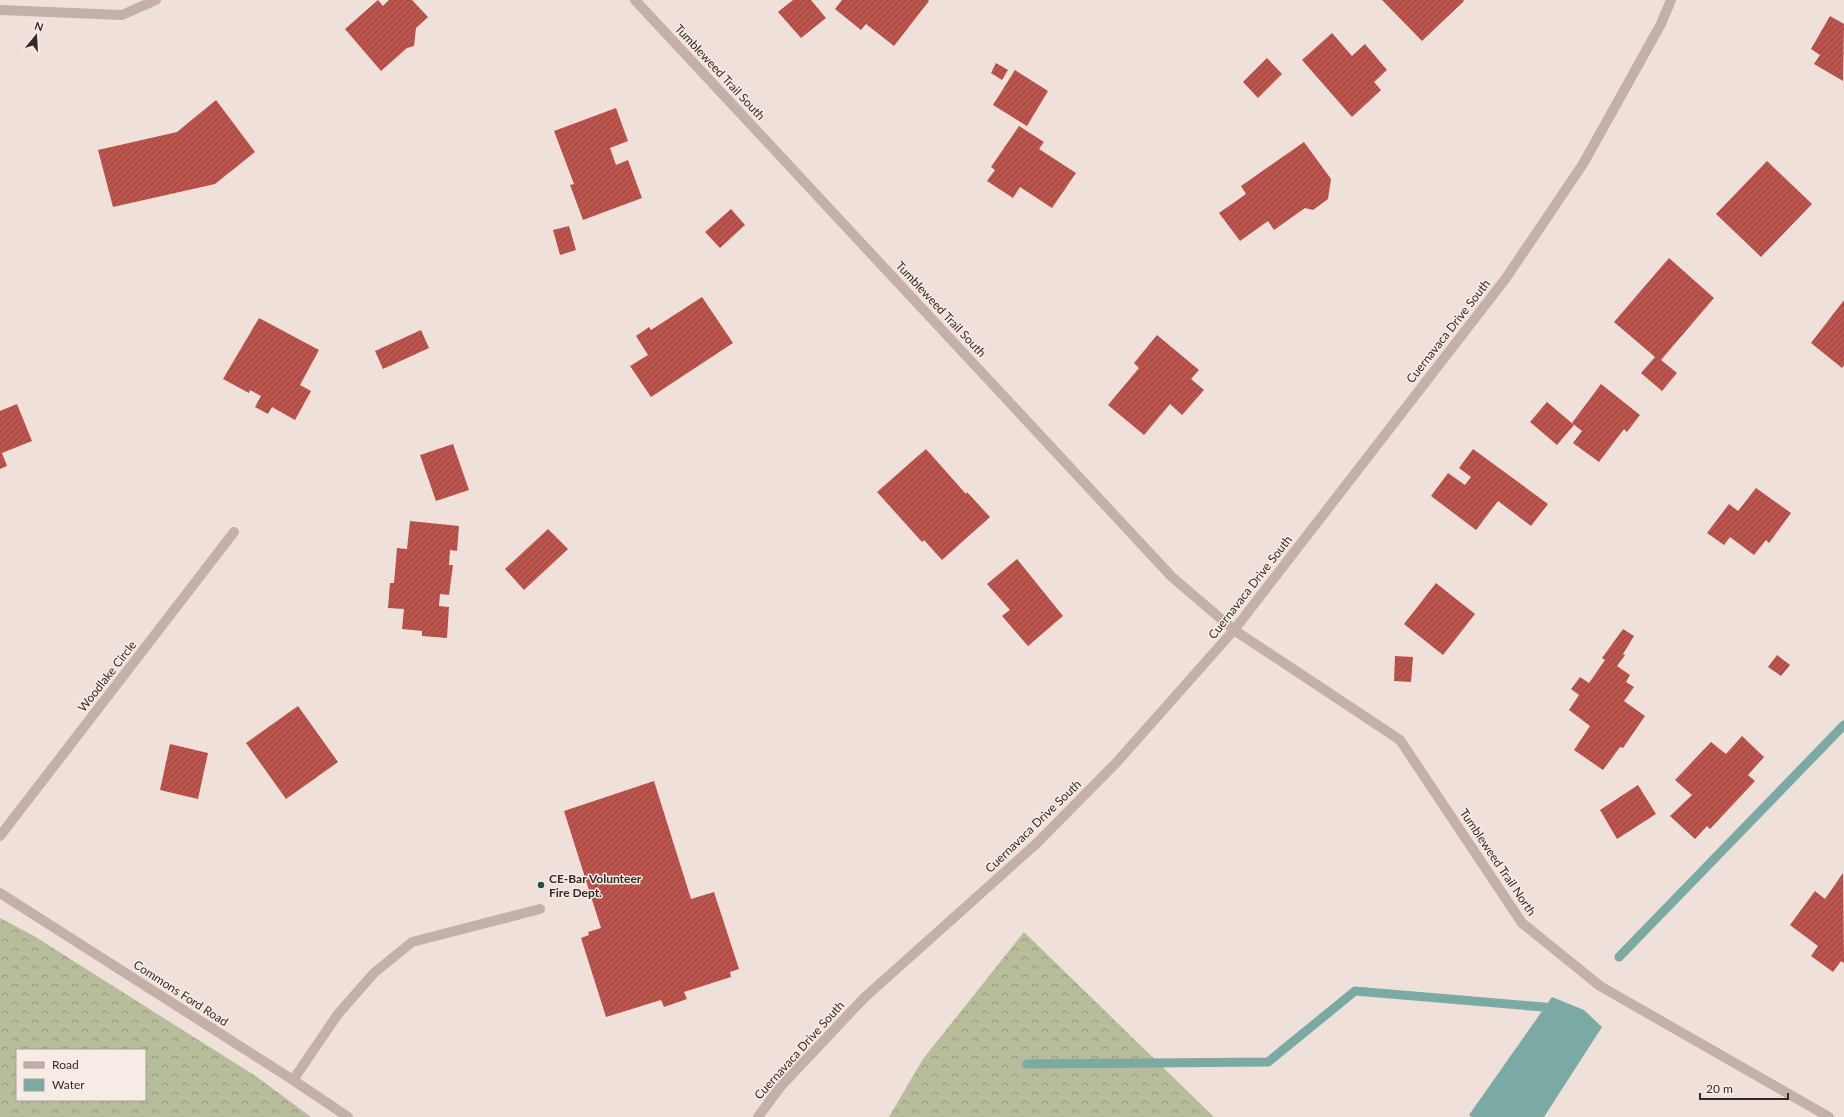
<svg xmlns="http://www.w3.org/2000/svg" width="1844" height="1117" font-family="Lato,sans-serif">
<defs>
<pattern id="forest-crowns" width="20" height="18" patternUnits="userSpaceOnUse"><rect width="20" height="18" fill="#b7bc9b"/><path d="M2 6a3 3 0 1 1 6 0M12 15a3 3 0 1 1 6 0" fill="none" stroke="#95997e"/></pattern>
<pattern id="building-hatch" width="6" height="6" patternUnits="userSpaceOnUse"><rect width="6" height="6" fill="#bb544c"/><path d="M-1 1l2-2M0 6l6-6M5 7l2-2" fill="none" stroke="#99463f"/></pattern>
</defs>
<rect width="100%" height="100%" fill="#efe1da"/>
<g fill="url(#forest-crowns)" fill-rule="evenodd">
<path d="M0,918L34,936L257,1077L311,1117H0ZM17,1050H145V1100H17Z"/>
<polygon points="1024,932 1214,1117 889,1117 923,1059"/>
</g>
<polygon fill="#7ba9a3" points="1552,997 1584,1010 1602,1027 1544,1117 1472,1117 1469,1115"/>
<g fill="none" stroke-linecap="round" stroke-linejoin="round">
<g stroke="#7ba9a3" stroke-width="9">
<polyline points="1619,957 1844,725"/>
<polyline points="1027,1064 1268,1062 1355,991 1555,1008"/>
</g>
</g>
<g fill="url(#building-hatch)">
<polygon points="378,0 383,6 389,0 412,0 428,17 416,28 414,46 407,48 381,71 345,29"/>
<polygon points="793,0 811,0 826,18 801,38 778,12"/>
<polygon points="842,0 928,0 929,1 894,46 866,24 861,30 835,9"/>
<polygon points="1382,0 1463,0 1464,1 1422,41"/>
<polygon points="1830,16 1844,24 1843,81 1814,64 1820,55 1811,49"/>
<polygon points="1332,33 1352,56 1365,44 1387,70 1374,82 1381,90 1352,117 1302,60"/>
<polygon points="1267,58 1282,74 1258,98 1243,82"/>
<polygon points="996,63 1008,70 1002,80 991,73"/>
<polygon points="1015,70 1048,91 1027,126 993,105"/>
<polygon points="216,100 255,152 215,184 113,207 98,150 177,132"/>
<polygon points="616,108 628,141 610,148 616,165 628,160 642,198 583,220 570,185 574,184 554,131"/>
<polygon points="1019,126 1044,142 1039,149 1076,173 1052,208 1020,187 1013,198 987,181 995,170 991,167"/>
<polygon points="1304,142 1331,179 1328,199 1313,210 1305,208 1274,230 1268,221 1240,241 1219,213 1246,194 1241,186"/>
<polygon points="1767,161 1812,204 1761,257 1716,214"/>
<polygon points="731,209 745,225 720,248 705,232"/>
<polygon points="569,226 576,250 560,255 553,230"/>
<polygon points="1669,258 1714,298 1661,360 1677,373 1662,391 1641,373 1655,357 1614,322"/>
<polygon points="702,297 733,343 651,397 630,366 648,355 636,336 649,327 651,330"/>
<polygon points="1844,300 1844,365 1842,368 1811,343"/>
<polygon points="259,318 319,350 300,385 311,391 295,420 272,407 268,414 255,407 261,396 250,390 249,393 223,379"/>
<polygon points="421,330 429,348 383,369 375,351"/>
<polygon points="1157,335 1199,370 1191,379 1204,390 1182,415 1170,404 1144,435 1108,405 1139,368 1134,363"/>
<polygon points="1601,384 1640,415 1627,432 1624,429 1599,462 1573,443 1582,431 1572,423"/>
<polygon points="1547,402 1574,425 1557,445 1530,422"/>
<polygon points="17,404 32,441 2,453 7,466 0,469 0,411"/>
<polygon points="453,444 469,490 436,501 420,455"/>
<polygon points="926,449 966,494 967,492 990,517 942,560 924,540 922,542 877,492"/>
<polygon points="1473,449 1548,504 1531,526 1498,501 1476,530 1431,496 1448,473 1465,485 1471,477 1459,468"/>
<polygon points="1756,488 1791,513 1769,543 1766,540 1754,555 1730,537 1724,545 1707,533 1729,504 1738,511"/>
<polygon points="410,521 459,526 457,551 450,550 449,565 453,565 449,595 440,594 439,606 449,607 447,638 422,636 422,631 402,629 404,609 388,608 390,583 394,583 397,548 407,549"/>
<polygon points="548,529 568,549 524,590 505,569"/>
<polygon points="1017,559 1063,616 1028,646 1002,616 1010,610 987,584"/>
<polygon points="1436,583 1475,614 1443,655 1404,624"/>
<polygon points="1623,629 1634,636 1623,654 1625,655 1617,666 1630,675 1626,682 1634,687 1624,701 1645,716 1623,748 1620,747 1603,770 1574,750 1590,726 1569,710 1579,695 1571,689 1580,677 1589,683 1605,660 1602,658"/>
<polygon points="1777,655 1790,665 1781,676 1768,667"/>
<polygon points="1395,656 1413,657 1411,682 1394,681"/>
<polygon points="298,706 338,762 286,799 246,743"/>
<polygon points="1742,736 1764,757 1748,775 1755,781 1710,829 1707,826 1695,839 1670,816 1692,795 1675,780 1711,742 1726,754"/>
<polygon points="170,744 208,753 198,799 160,790"/>
<polygon points="654,781 691,899 714,892 739,969 730,972 731,977 684,992 687,999 664,1007 661,1000 606,1017 581,938 589,935 588,932 601,928 564,811"/>
<polygon points="1638,785 1656,814 1617,839 1600,810"/>
<polygon points="1843,873 1844,963 1841,961 1833,972 1811,956 1818,946 1790,925 1815,891 1825,899"/>
</g>
<g fill="none" stroke-linecap="round" stroke-linejoin="round">
<g stroke="#c5b0a7" stroke-width="10">
<polyline points="635,0 1172,577 1234,630 1400,740 1522,923 1600,986 1829,1117"/>
<polyline points="0,10 122,15 156,0"/>
<polyline points="0,836 234,532"/>
<polyline points="0,893 293,1080 348,1117"/>
<polyline points="293,1080 338,1014 374,973 412,942 540,909"/>
<polyline points="758,1117 781,1086 864,998 1036,844 1116,763 1234,630 1506,278 1583,164 1661,24 1671,0"/>
</g>
</g>
<circle fill="#20504b" stroke="#f7ece5" stroke-width="1.5" cx="541" cy="885" r="4"/>
<g text-anchor="middle" dominant-baseline="central" stroke-width="3" stroke-linejoin="round" paint-order="stroke">
<g font-size="12" fill="#332927" stroke="#f7ece5">
<text transform="translate(720 72) rotate(47)">Tumbleweed Trail South</text>
<text transform="translate(941 309) rotate(47)">Tumbleweed Trail South</text>
<text transform="translate(1448 331) rotate(-52)">Cuernavaca Drive South</text>
<text transform="translate(1250 587) rotate(-52)">Cuernavaca Drive South</text>
<text transform="translate(107 676) rotate(-52)">Woodlake Circle</text>
<text transform="translate(1033 826) rotate(-44)">Cuernavaca Drive South</text>
<text transform="translate(1498 862) rotate(56)">Tumbleweed Trail North</text>
<text transform="translate(181 993) rotate(33)">Commons Ford Road</text>
<text transform="translate(799 1050) rotate(-48)">Cuernavaca Drive South</text>
</g>
<g font-size="12" font-weight="bold" fill="#332927" stroke="#f7ece5" text-anchor="start">
<text x="549" y="878">CE-Bar Volunteer<tspan x="549" dy="14">Fire Dept.</tspan></text>
</g>
</g>
<rect x="16" y="1049" width="130" height="52" fill="#f7ece5" stroke="#a99e99"/>
<rect x="24" y="1062" width="20" height="6" fill="#c5b0a7" stroke="#a99e99"/>
<text x="52" y="1069" font-size="12" fill="#332927">Road</text>
<rect x="24" y="1079" width="20" height="12" fill="#7ba9a3" stroke="#a99e99"/>
<text x="52" y="1089" font-size="12" fill="#332927">Water</text>
<g transform="translate(36 36) rotate(18)" stroke="#f7ece5" stroke-width="3" paint-order="stroke">
<path d="M0-3L7 15L0 10L-7 15Z" fill="#332927"/>
<text y="-6" font-size="11" font-weight="bold" text-anchor="middle" fill="#332927">N</text>
</g>
<path d="M1700 1093v6h88v-6" fill="none" stroke="#332927" stroke-width="2"/>
<text x="1706" y="1093" font-size="12" fill="#332927" stroke="#f7ece5" stroke-width="3" paint-order="stroke">20 m</text>
</svg>
